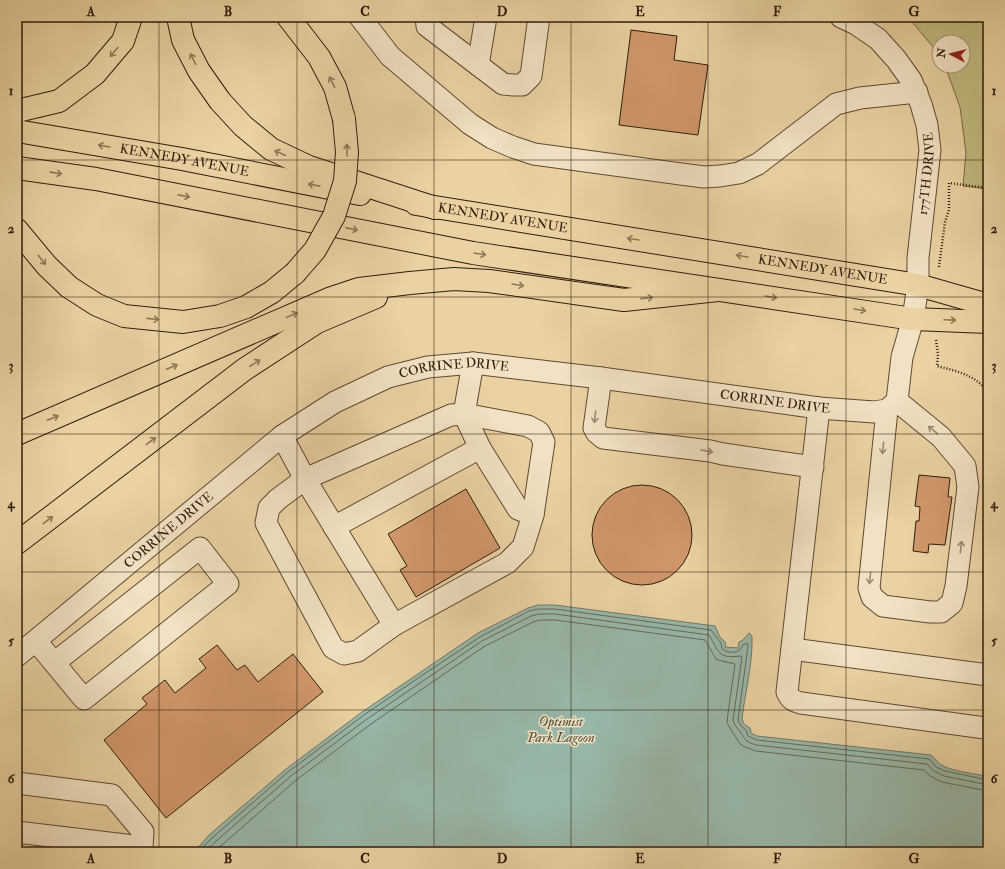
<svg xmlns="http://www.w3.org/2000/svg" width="1005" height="869" font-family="'IM FELL Double Pica',serif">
<rect width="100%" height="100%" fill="#ead2a3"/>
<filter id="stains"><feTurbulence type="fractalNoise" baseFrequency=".005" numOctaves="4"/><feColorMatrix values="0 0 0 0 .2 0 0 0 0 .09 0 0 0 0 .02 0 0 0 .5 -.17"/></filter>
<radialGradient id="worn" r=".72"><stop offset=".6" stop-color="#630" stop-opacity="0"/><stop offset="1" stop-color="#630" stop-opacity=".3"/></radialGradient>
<polygon fill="#bfba80" stroke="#786c46" points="908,17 988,17 988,189 963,186 966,153 960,107 945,66 963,66 963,42 939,42 939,54"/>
<path fill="#98b7a8" stroke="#6f796a" d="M538,605H555L715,626L720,637L726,643L725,647L738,648L739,642L743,640L749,633L752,636C753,664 745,692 742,719L744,724L750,728L751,733L757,736L931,755C935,758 937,762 940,764C949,771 976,774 987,776L988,852H194L209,835L286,769L362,712L478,633L528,608Z"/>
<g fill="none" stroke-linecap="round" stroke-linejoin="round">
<g stroke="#646a5a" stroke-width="1">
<path d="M198,852L212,838L288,772L364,715L427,672L480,637L529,611L538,609H555L711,630L721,643L722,649C729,654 740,654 743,645L747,643L748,646L738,720L741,726L746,730L748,736L757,740L929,759L936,767L945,771L988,780"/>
<path d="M205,852L215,842L291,776L367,719L482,641L531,616L539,614H555L709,635C719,651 717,659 740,656L742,657L733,720C734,726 738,728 741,733C746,741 747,742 756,745L927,764L934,771L944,776L988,785"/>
<polyline points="214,852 295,781 371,724 485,646 533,622 540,620 555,620 705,640 716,659 722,661 735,664 728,713 727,723 740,744 745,747 756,751 924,770 930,776 942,782 988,791"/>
</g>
</g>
<g fill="#d0976b" stroke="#311d0d">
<polygon points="631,30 677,36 674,60 708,65 698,135 619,125"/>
<polygon points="919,475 950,478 948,497 952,497 945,545 929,544 928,553 913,551 916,521 919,521 920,507 915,506"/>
<circle cx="642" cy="535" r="50"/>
<polygon points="466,489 500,548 416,597 400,570 407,566 388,534"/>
<polygon points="217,645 237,670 245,665 258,682 293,654 323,692 166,818 104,740 147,704 142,698 165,680 175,693 206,668 199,659"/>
</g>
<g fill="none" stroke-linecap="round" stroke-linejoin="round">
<defs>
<g id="minor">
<polyline points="360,17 390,56 470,124 492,138 513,147 534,154 681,174 704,177 720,176 739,173 758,164 836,104 860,98 917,92"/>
<polyline points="426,17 427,26 503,84 513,85 522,85 531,76 539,17"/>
<polyline points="478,65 486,17"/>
<polyline points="473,363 464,414 480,448 518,509 533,515"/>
<polyline points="601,378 594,428 597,433 603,438 710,451 723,454 813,467"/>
<path d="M819,408L787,692C790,699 793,701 801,703L985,728L988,727"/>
<polyline points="887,410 869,588 872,597 883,606 930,612 941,612 952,603 956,586 968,487 965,466 941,437 897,401"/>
<polygon points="464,414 528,426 539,432 544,442 533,515 523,547 507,563 394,625 358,651 344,654 333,648 266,523 269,508 278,499 305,479 451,415"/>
<polyline points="282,436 305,479 394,625"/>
<polyline points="334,527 480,448"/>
<polyline points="36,641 84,699 228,584 200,548 54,663"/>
<polyline points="792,649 988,675"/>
<path id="s1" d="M17,656L282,436L335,402L388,377L428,367L473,363L601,378L819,408L874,412L887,410L897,401L902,357L913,319L918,285V258L930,150L927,125L921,104L911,80L896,59L878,39L856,24L841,17"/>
<polyline points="17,783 112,795 143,832 142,847 17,832"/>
</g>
<g id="major">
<path id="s2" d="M17,131L182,159L360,194"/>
<polyline points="17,168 96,179 473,253 913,319 988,322"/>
<path id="s3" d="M416,204L918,285L988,305"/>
</g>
<g id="highway">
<polyline points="178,17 183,40 199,71 220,101 243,126 271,149 309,167 435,208"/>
<polyline points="288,17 319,57 335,87 344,119"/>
<polyline points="17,111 59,101 95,74 123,41 131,17"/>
<polyline points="17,230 47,266 69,287 97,305 124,316 183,322 220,316 246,307 272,292 295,273"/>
<polyline points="17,434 329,299 359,289 410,283 454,279 489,281 624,300 718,290"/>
<polyline points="17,543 245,369 317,322 376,297"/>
</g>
</defs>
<use href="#minor" stroke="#5f4a32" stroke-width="23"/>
<use href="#major" stroke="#311d0d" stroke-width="24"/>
<use href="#highway" stroke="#311d0d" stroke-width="24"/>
<g stroke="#311d0d" stroke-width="2.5" stroke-dasharray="1 2" stroke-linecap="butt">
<polyline points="939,267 945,222 949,210 949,183 988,188"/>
<path d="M936,340L938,354L937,366C956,371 977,375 988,393"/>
</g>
<use href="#minor" stroke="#f1e2c3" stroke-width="21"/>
<use href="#major" stroke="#ead2a3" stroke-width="22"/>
<use href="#highway" stroke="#ead2a3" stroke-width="22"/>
<defs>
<polyline id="highway-bridge" points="295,273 315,250 334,216 345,181 347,152 344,119"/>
</defs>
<use href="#highway-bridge" stroke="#311d0d" stroke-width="24" stroke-linecap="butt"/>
<use href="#highway-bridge" stroke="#ead2a3" stroke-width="22"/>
</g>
<defs><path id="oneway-shaft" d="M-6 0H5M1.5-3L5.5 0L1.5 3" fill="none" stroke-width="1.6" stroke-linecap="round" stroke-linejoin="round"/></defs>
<g stroke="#8e7858">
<use href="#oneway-shaft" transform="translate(114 52) rotate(130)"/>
<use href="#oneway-shaft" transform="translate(193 59) rotate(-116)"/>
<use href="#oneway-shaft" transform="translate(332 82) rotate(-117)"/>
<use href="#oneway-shaft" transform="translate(104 146) rotate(-170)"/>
<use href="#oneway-shaft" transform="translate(347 150) rotate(-91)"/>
<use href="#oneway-shaft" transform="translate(280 153) rotate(-155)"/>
<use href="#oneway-shaft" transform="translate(56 173) rotate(8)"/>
<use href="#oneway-shaft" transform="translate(314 185) rotate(-169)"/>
<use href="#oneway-shaft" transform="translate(184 196) rotate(11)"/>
<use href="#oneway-shaft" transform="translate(352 229) rotate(11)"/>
<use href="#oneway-shaft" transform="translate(633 239) rotate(-171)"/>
<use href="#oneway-shaft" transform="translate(480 254) rotate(9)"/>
<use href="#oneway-shaft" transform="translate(742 256) rotate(-171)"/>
<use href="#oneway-shaft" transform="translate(42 260) rotate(51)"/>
<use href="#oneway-shaft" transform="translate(518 285) rotate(9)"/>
<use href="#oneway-shaft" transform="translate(771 297) rotate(8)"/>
<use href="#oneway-shaft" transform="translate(647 298) rotate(-6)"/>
<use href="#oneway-shaft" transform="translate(860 310) rotate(9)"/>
<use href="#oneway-shaft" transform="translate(292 315) rotate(-24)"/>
<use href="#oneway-shaft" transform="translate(153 319) rotate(6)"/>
<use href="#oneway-shaft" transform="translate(950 320) rotate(2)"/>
<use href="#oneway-shaft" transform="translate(255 363) rotate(-33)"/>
<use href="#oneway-shaft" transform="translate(172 367) rotate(-23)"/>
<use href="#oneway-shaft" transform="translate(53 418) rotate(-23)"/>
<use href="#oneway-shaft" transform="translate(151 441) rotate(-37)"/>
<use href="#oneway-shaft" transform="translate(48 520) rotate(-37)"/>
</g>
<g stroke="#9b8971">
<use href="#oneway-shaft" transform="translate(595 417) rotate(97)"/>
<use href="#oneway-shaft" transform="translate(933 430) rotate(-141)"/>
<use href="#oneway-shaft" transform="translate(883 448) rotate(96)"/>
<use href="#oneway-shaft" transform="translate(707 451) rotate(10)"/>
<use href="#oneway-shaft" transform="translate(961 547) rotate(-83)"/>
<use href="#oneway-shaft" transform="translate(870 578) rotate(96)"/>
</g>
<path fill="none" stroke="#311d0d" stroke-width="1" stroke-opacity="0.55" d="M159,17V852M297,17V852M434,17V852M571,17V852M708,17V852M846,17V852M17,160H988M17,297H988M17,434H988M17,572H988M17,710H988"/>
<g text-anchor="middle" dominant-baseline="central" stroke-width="3" stroke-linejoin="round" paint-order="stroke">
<g font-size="13" fill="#311d0d" stroke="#f1e2c3">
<text stroke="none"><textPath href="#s2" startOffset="170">KENNEDY AVENUE</textPath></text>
<text stroke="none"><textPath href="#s1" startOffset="1213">177TH DRIVE</textPath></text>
<text stroke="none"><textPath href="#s3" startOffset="88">KENNEDY AVENUE</textPath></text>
<text stroke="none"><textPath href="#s3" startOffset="412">KENNEDY AVENUE</textPath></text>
<text stroke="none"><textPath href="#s1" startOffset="533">CORRINE DRIVE</textPath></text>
<text stroke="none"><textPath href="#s1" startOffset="857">CORRINE DRIVE</textPath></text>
<text stroke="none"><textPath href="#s1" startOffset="197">CORRINE DRIVE</textPath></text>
</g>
<g font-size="14" font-style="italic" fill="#504b3c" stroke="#f1e2c3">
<text x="561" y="721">Optimist<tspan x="561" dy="16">Park Lagoon</tspan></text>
</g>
</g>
<rect width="1005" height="869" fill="none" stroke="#ead2a3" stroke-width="44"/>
<g transform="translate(951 54) rotate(277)"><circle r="19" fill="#f1e2c3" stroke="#a4937a"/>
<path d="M0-3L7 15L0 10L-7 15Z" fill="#8f2418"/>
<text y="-6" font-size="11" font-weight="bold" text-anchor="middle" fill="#311d0d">N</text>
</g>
<rect x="22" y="22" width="961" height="825" fill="none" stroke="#311d0d" stroke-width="1.5"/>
<g font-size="13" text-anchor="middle" font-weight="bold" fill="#311d0d">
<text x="91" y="16">A</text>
<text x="228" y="16">B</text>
<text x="365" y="16">C</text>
<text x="502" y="16">D</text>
<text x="640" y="16">E</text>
<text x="777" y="16">F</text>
<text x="914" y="16">G</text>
<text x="11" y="95">1</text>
<text x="994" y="95">1</text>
<text x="11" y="233">2</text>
<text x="994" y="233">2</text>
<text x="11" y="370">3</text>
<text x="994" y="370">3</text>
<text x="11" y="508">4</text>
<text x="994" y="508">4</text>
<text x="11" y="645">5</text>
<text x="994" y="645">5</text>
<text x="11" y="783">6</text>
<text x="994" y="783">6</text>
<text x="91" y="863">A</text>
<text x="228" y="863">B</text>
<text x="365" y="863">C</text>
<text x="502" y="863">D</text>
<text x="640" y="863">E</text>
<text x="777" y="863">F</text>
<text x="914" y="863">G</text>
</g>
<rect width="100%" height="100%" filter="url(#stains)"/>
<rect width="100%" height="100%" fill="url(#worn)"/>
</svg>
